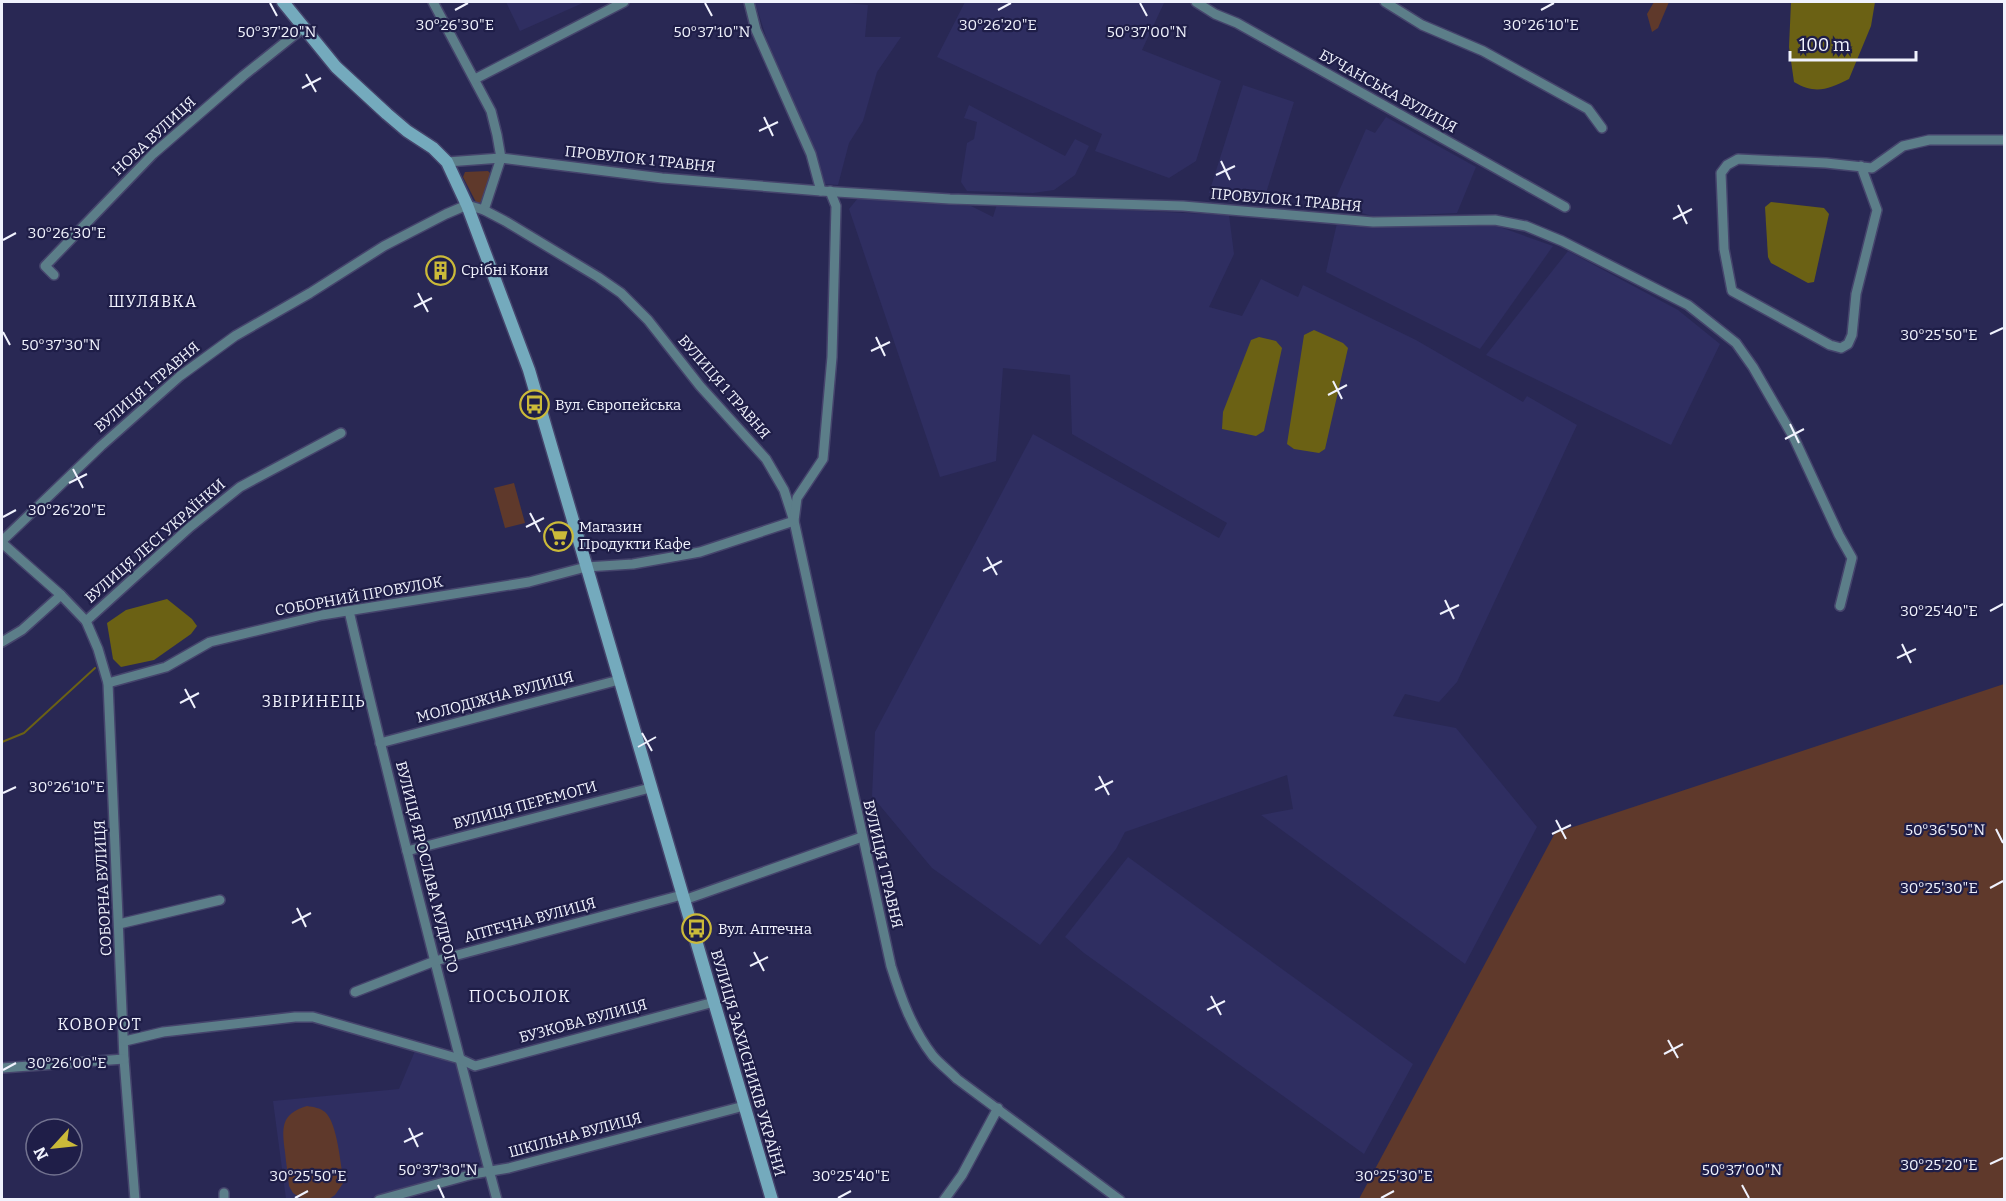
<svg xmlns="http://www.w3.org/2000/svg" width="2006" height="1201" font-family="Bitter,serif">
<rect width="100%" height="100%" fill="#292854"/>
<g fill="#2f2e61">
<polygon points="506,2 585,2 520,31"/>
<polygon points="755,2 834,2 868,5 865,37 901,37 877,72 863,121 849,143 838,185 824,184 815,153 767,40"/>
<polygon points="965,2 1164,3 1142,50 1221,81 1196,161 1169,178 1095,151 1102,134 937,57"/>
<polygon points="1243,85 1294,102 1263,203 1209,193"/>
<polygon points="969,105 1065,156 1075,139 1089,146 1075,175 1054,190 1033,193 967,191 961,182 967,143 974,139 977,122 964,118"/>
<polygon points="1386,117 1476,167 1457,213 1376,217 1333,205 1366,129 1375,133"/>
<polygon points="858,198 971,206 993,217 997,204 1229,215 1234,254 1209,307 1242,316 1261,279 1298,297 1303,285 1416,340 1523,402 1527,396 1577,425 1457,682 1439,702 1405,694 1393,716 1456,728 1537,827 1465,964 1261,815 1293,809 1287,775 1125,832 1116,849 1040,945 932,868 872,796 875,732 1033,434 1219,538 1227,523 1072,434 1070,375 1003,368 996,461 940,477 849,209"/>
<polygon points="1337,223 1497,226 1553,246 1480,349 1326,272"/>
<polygon points="1568,251 1678,310 1720,344 1671,445 1486,355"/>
<polygon points="1128,857 1413,1064 1364,1154 1084,953 1065,937"/>
<polygon points="415,1051 456,1064 481,1164 476,1171 367,1199 286,1199 273,1101 399,1089"/>
</g>
<g fill="#5f392b">
<polygon points="1654,2 1669,2 1658,28 1652,32 1647,14"/>
<polygon points="488,171 492,175 483,201 477,204 463,177 465,172"/>
<polygon points="514,483 525,523 505,528 494,488"/>
<polygon points="2004,684 2004,1199 1359,1199 1555,833"/>
<path d="M307,1106C314,1107 320,1108 325,1112C338,1124 340,1164 344,1182L335,1195L329,1199H302L293,1193L289,1186C288,1175 286,1163 285,1152C282,1128 280,1114 307,1106Z"/>
</g>
<g fill="#6b6114">
<path d="M1791,2H1875L1871,26L1849,79C1828,89 1816,95 1794,82L1789,47Z"/>
<polygon points="1771,202 1824,208 1829,214 1814,282 1808,283 1771,263 1768,257 1765,207"/>
<polygon points="1314,330 1343,343 1348,348 1325,449 1319,453 1294,449 1287,444 1304,335"/>
<polygon points="1259,337 1276,341 1282,348 1264,431 1256,436 1222,429 1223,412 1251,340"/>
<polygon points="167,599 192,619 197,626 191,634 154,660 121,667 113,659 107,623 126,610"/>
</g>
<g fill="none" stroke-linecap="round" stroke-linejoin="round">
<polyline stroke="#6b6114" stroke-width="2" points="2,742 24,733 95,668"/>
<defs>
<g id="street">
<polyline points="433,2 491,111 497,135 501,158 484,210"/>
<polyline points="749,2 756,30 811,154 821,191"/>
<polyline points="1196,2 1215,14 1237,23 1565,207"/>
<polyline points="1385,2 1422,25 1483,51 1588,109 1602,128"/>
<polyline points="475,79 624,2"/>
<polyline points="447,162 501,158 662,178 821,191 950,199 1183,206 1373,222 1495,220 1526,226 1562,241 1688,305 1736,343 1753,367 1794,438 1839,535 1852,558 1840,606"/>
<polyline points="1861,166 1877,210 1856,294 1852,335 1848,344 1841,348 1830,345 1732,291 1724,249 1721,173 1727,165 1738,159 1826,163 1872,168 1903,146 1929,140 2004,140"/>
<polyline points="54,275 45,266 153,154 243,76 303,28"/>
<path d="M2,541L101,446L180,376L235,336L310,293L384,246L446,214L467,205L484,210L505,221L598,277L621,293L648,320L700,386L766,459L784,490L794,521L891,966C901,998 912,1029 933,1056C940,1064 949,1071 957,1079L1120,1200"/>
<polyline points="2,543 61,595 86,621 98,649 108,683 124,1059 135,1200"/>
<path d="M349,611C395,808 445,1004 497,1200"/>
<polyline points="86,621 190,527 240,487 341,433"/>
<polyline points="2,642 22,630 61,595"/>
<polyline points="108,683 166,667 210,642 322,615 529,582 586,567 633,564 700,552 794,521 797,498 823,459 832,357 836,206 830,191"/>
<polyline points="380,743 619,680"/>
<polyline points="407,851 650,788"/>
<polyline points="684,900 862,837"/>
<polyline points="119,924 220,900"/>
<polyline points="355,992 435,961 682,895"/>
<polyline points="125,1041 163,1032 295,1017 313,1017 460,1059 475,1066 714,1002"/>
<polyline points="2,1068 124,1059"/>
<polyline points="224,1193 224,1200"/>
<polyline points="379,1200 473,1174 509,1168 744,1106"/>
<polyline points="944,1200 962,1175 998,1108"/>
</g>
<polyline id="secondary" points="283,2 336,67 387,114 407,131 433,148 447,162 467,205 529,370 772,1200"/>
</defs>
<use href="#street" stroke="#45446c" stroke-width="12"/>
<use href="#secondary" stroke="#45446c" stroke-width="15"/>
<use href="#street" stroke="#5c7e89" stroke-width="9"/>
<use href="#secondary" stroke="#74aabd" stroke-width="12"/>
</g>
<path fill="none" stroke="#f0f2fd" stroke-width="2" d="M270,3L277,16M705,3L712,16M1140,3L1147,16M455,10L468,3M998,10L1011,3M1541,10L1554,3M306,74L316,92M302,88L321,78M764,117L773,136M759,131L778,122M1221,161L1230,180M1216,175L1235,166M1678,205L1687,224M1673,219L1692,209M3,240L16,233M418,293L428,312M414,307L432,298M3,332L10,345M1990,334L2003,328M876,337L885,356M871,351L890,342M1333,381L1342,399M1328,395L1347,385M1790,424L1799,443M1785,439L1804,429M73,469L83,488M69,483L87,474M530,513L540,532M3,517L16,510M526,527L544,518M987,557L997,575M983,571L1002,561M1445,600L1454,619M1990,611L2003,604M1440,614L1459,605M1902,644L1911,663M1897,658L1916,649M185,689L195,708M180,703L199,693M642,733L652,751M638,747L656,737M1099,776L1109,795M1095,790L1113,781M3,793L16,787M1556,820L1566,839M1996,829L2003,843M1552,834L1571,825M1990,888L2003,881M297,908L306,927M292,923L311,913M754,952L764,971M750,966L768,957M1211,996L1221,1015M1207,1010L1225,1001M1668,1040L1678,1058M1664,1054L1683,1044M3,1070L16,1063M409,1128L418,1147M404,1142L423,1133M1990,1164L2003,1158M438,1185L444,1198M1742,1185L1749,1198M295,1198L308,1191M838,1198L851,1191M1381,1198L1394,1191"/>
<defs>
<symbol id="building-ring" viewBox="-11 -11 22 22"><circle r="9.5" fill="#1f1e48" stroke="#cbba39" stroke-width="1.5"/><path d="M-4-6H4V6H1V3H-1V6H-4ZM-2.5-4.3h1.7v1.8h-1.7ZM.8-4.3h1.7v1.8H.8ZM-2.5-1h1.7V.8h-1.7ZM.8-1h1.7V.8H.8Z" fill="#cbba39"/></symbol>
<symbol id="bus-ring" viewBox="-11 -11 22 22"><circle r="9.5" fill="#1f1e48" stroke="#cbba39" stroke-width="1.5"/><path d="M-5-6H5V4H4V6H2V4H-2V6H-4V4H-5ZM-3.5-4V0h7V-4ZM-3.5 1.2v1.5H-2V1.2ZM2 1.2v1.5H3.5V1.2Z" fill="#cbba39"/></symbol>
<symbol id="supermarket-ring" viewBox="-11 -11 22 22"><circle r="9.5" fill="#1f1e48" stroke="#cbba39" stroke-width="1.5"/><path d="M-6-5.5h2.5l.6 2H6L4.5 2H-2.5L-4.4-4H-6ZM-1.5 3.2a1.3 1.3 0 1 0 .1 0ZM3 3.2a1.3 1.3 0 1 0 .1 0Z" fill="#cbba39"/></symbol>
</defs>
<g fill-rule="evenodd">
<use href="#building-ring" x="424" y="254" width="33" height="33"/>
<use href="#bus-ring" x="518" y="388" width="33" height="33"/>
<use href="#supermarket-ring" x="542" y="520" width="33" height="33"/>
<use href="#bus-ring" x="680" y="912" width="33" height="33"/>
</g>
<g text-anchor="middle" dominant-baseline="central" stroke-width="4.5" stroke-linejoin="round" paint-order="stroke">
<g font-size="15" fill="#f0f2fd" stroke="#1f1e48">
<text transform="translate(1388 91) rotate(29)">БУЧАНСЬКА ВУЛИЦЯ</text>
<text transform="translate(154 136) rotate(-43)">НОВА ВУЛИЦЯ</text>
<text transform="translate(640 159) rotate(6)">ПРОВУЛОК 1 ТРАВНЯ</text>
<text transform="translate(1286 200) rotate(5)">ПРОВУЛОК 1 ТРАВНЯ</text>
<text transform="translate(147 387) rotate(-40)">ВУЛИЦЯ 1 ТРАВНЯ</text>
<text transform="translate(724 387) rotate(49)">ВУЛИЦЯ 1 ТРАВНЯ</text>
<text transform="translate(155 541) rotate(-41)">ВУЛИЦЯ ЛЕСІ УКРАЇНКИ</text>
<text transform="translate(359 596) rotate(-10)">СОБОРНИЙ ПРОВУЛОК</text>
<text transform="translate(495 697) rotate(-15)">МОЛОДІЖНА ВУЛИЦЯ</text>
<text transform="translate(525 805) rotate(-15)">ВУЛИЦЯ ПЕРЕМОГИ</text>
<text transform="translate(883 864) rotate(77)">ВУЛИЦЯ 1 ТРАВНЯ</text>
<text transform="translate(427 867) rotate(76)">ВУЛИЦЯ ЯРОСЛАВА МУДРОГО</text>
<text transform="translate(103 888) rotate(-93)">СОБОРНА ВУЛИЦЯ</text>
<text transform="translate(530 920) rotate(-15)">АПТЕЧНА ВУЛИЦЯ</text>
<text transform="translate(583 1021) rotate(-15)">БУЗКОВА ВУЛИЦЯ</text>
<text transform="translate(748 1063) rotate(74)">ВУЛИЦЯ ЗАХИСНИКІВ УКРАЇНИ</text>
<text transform="translate(575 1135) rotate(-15)">ШКІЛЬНА ВУЛИЦЯ</text>
</g>
<g font-size="15" fill="#f0f2fd" stroke="#1f1e48" text-anchor="start">
<text x="461" y="270">Срібні Кони</text>
<text x="555" y="405">Вул. Європейська</text>
<text x="579" y="527">Магазин<tspan x="579" dy="17">Продукти Кафе</tspan></text>
<text x="718" y="929">Вул. Аптечна</text>
</g>
<g font-size="16" letter-spacing="1.5" fill="#f0f2fd" stroke="#1f1e48">
<text x="153" y="301">ШУЛЯВКА</text>
<text x="314" y="701">ЗВІРИНЕЦЬ</text>
<text x="520" y="996">ПОСЬОЛОК</text>
<text x="100" y="1024">КОВОРОТ</text>
</g>
</g>
<g font-size="15" text-anchor="middle" fill="#f0f2fd" stroke="#1f1e48" stroke-width="4.5" stroke-linejoin="round" paint-order="stroke">
<text x="455" y="30">30°26'30"E</text>
<text x="998" y="30">30°26'20"E</text>
<text x="1541" y="30">30°26'10"E</text>
<text x="277" y="37">50°37'20"N</text>
<text x="712" y="37">50°37'10"N</text>
<text x="1147" y="37">50°37'00"N</text>
<text x="67" y="238">30°26'30"E</text>
<text x="1939" y="340">30°25'50"E</text>
<text x="61" y="350">50°37'30"N</text>
<text x="67" y="515">30°26'20"E</text>
<text x="1939" y="616">30°25'40"E</text>
<text x="67" y="792">30°26'10"E</text>
<text x="1945" y="835">50°36'50"N</text>
<text x="1939" y="893">30°25'30"E</text>
<text x="67" y="1068">30°26'00"E</text>
<text x="1939" y="1170">30°25'20"E</text>
<text x="438" y="1175">50°37'30"N</text>
<text x="1742" y="1175">50°37'00"N</text>
<text x="308" y="1181">30°25'50"E</text>
<text x="851" y="1181">30°25'40"E</text>
<text x="1394" y="1181">30°25'30"E</text>
</g>
<rect width="2006" height="1201" fill="none" stroke="#f0f2fd" stroke-width="6"/>
<g transform="translate(54 1147) rotate(243)"><circle r="28" fill="#1f1e48" stroke="#737390" stroke-width="1.5"/>
<path d="M0-4.5L10 22L0 15L-10 22Z" fill="#cbba39"/>
<text y="-9" font-size="16" font-weight="bold" text-anchor="middle" fill="#f0f2fd">N</text>
</g>
<path d="M1790 51v9h126v-9" fill="none" stroke="#f0f2fd" stroke-width="3"/>
<text x="1799" y="51" font-size="18" fill="#f0f2fd" stroke="#1f1e48" stroke-width="4.5" paint-order="stroke">100 m</text>
</svg>
